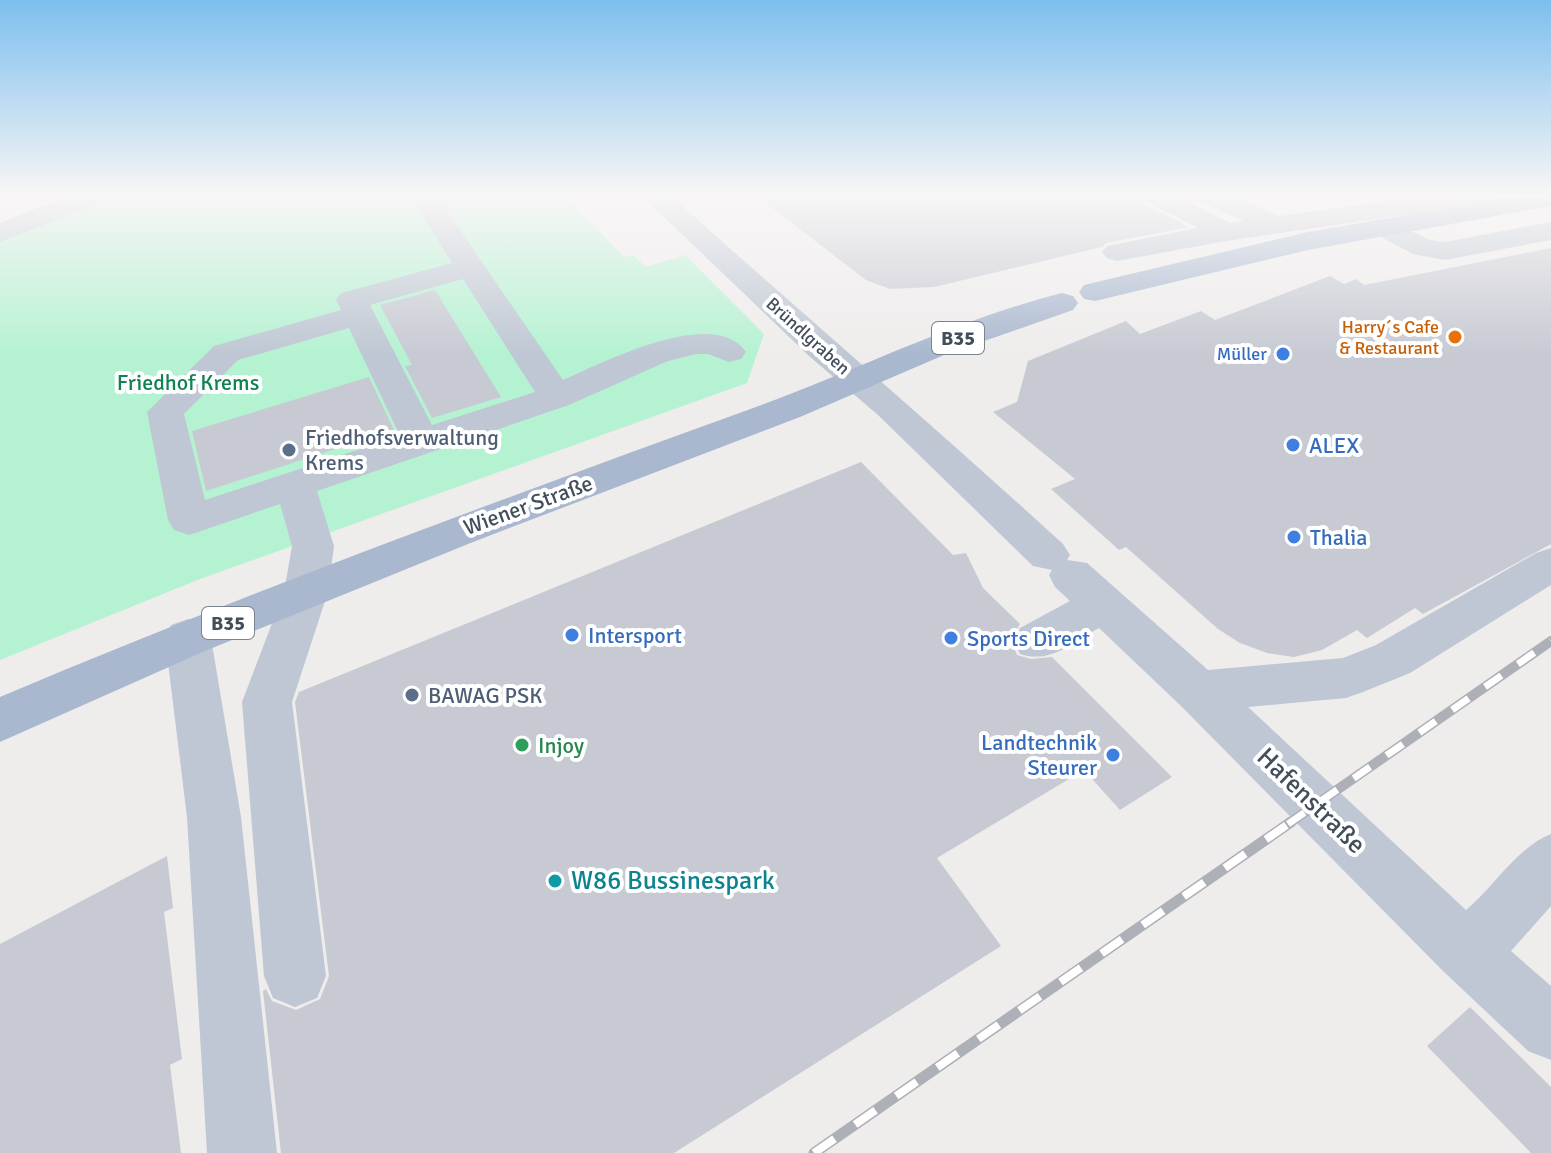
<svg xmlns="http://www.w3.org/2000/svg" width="1551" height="1153" font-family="Signika,sans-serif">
<rect width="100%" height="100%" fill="#efecec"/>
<polygon fill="#b5f2d2" points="110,194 562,194 624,257 633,255 646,267 685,255 764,334 747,383 200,579 0,660 0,238"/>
<g fill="#c7cad3">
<polygon points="754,194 1137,194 1142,203 1189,227 1106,243 1102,247 934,287 890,289 866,280"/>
<polygon points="1551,248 1551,544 1423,614 1415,608 1367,638 1357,630 1322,650 1294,657 1267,653 1240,643 1218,629 1126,547 1119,550 1051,489 1075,479 993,412 1017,402 1028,361 1126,321 1140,334 1201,311 1215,320 1330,276 1344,284 1356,279 1364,285"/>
<polygon points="435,290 501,397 432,418 405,366 412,365 380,305"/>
<polygon points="369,377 394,430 206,491 192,431"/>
<polygon points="861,462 953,555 966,553 983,588 1020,624 1011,640 1017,655 1031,659 1052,657 1172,777 1120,810 1084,770 937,858 1001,946 674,1153 281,1153 263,991 266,989 272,1001 296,1010 320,999 329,976 295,702 299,692"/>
<polygon points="167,856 173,908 164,912 182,1059 170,1065 181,1153 0,1153 0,944"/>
<polygon points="1470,1007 1551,1087 1551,1153 1531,1153 1427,1046"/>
</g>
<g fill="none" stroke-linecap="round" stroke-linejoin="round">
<g fill="#bec7d3" fill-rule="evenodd">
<polygon points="75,194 113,194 109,200 0,242 0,223"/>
<path d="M409,194H435L563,380C602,363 714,305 746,352L741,359L729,362L708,354H696L668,361L569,405L317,491L334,546L328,592L292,702L326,976L317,998L295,1007L273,998L264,976L242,702L284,592L292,546L280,504L189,535L174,530L168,520L147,412L214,346L341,310L336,300L341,293L452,263ZM463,279L535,392L432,425L370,305ZM349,328L400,436L205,500L184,414L238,360Z"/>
<path d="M640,194H669C799,311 933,425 1063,544L1070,555L1067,560L1087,563L1208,670L1343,658L1376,645L1536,553L1551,548V585L1410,673L1363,692L1346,698L1248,707L1466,910C1495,886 1516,848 1551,834V906L1511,951L1551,986V1060L1528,1051L1444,972L1181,706L1099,628C1073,643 1050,664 1020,654L1014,641L1020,628L1070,601L1055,587L1049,575L1052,570L1033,566L878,415L809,356Z"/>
<polygon points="1140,194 1173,194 1230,223 1244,221 1197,200 1194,194 1229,194 1279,216 1396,200 1491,200 1501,202 1505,208 1501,214 1491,216 1396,216 1226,241 1117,261 1107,258 1102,252 1107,246 1198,228 1143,200"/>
<polygon points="1383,218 1430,240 1445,242 1551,222 1551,240 1445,260 1413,254 1373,233 1369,227 1373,221"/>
<polygon points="188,619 205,625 211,638 241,817 277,1153 207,1153 187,817 165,638 171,625"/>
</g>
<g fill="#a9b8cf" fill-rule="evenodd">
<polygon points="1529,194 1551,194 1551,206 1308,250 1095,301 1084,299 1079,292 1084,285 1308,232"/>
<path d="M1062,293L1073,296L1078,303L1073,310L944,355L800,417L473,542L205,651L0,742V697C249,592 502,499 756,407C858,370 956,320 1062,293Z"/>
</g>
<defs>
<polyline id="rail-far1" points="1288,824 1551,641"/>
<polyline id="rail" points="814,1153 1291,822"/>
</defs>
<use href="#rail-far1" stroke="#aeb0b8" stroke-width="10"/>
<use href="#rail" stroke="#aeb0b8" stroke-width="11"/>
<use href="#rail-far1" stroke="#fff" stroke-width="7" stroke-dasharray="20" stroke-linecap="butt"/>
<use href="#rail" stroke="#fff" stroke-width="8" stroke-dasharray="25" stroke-linecap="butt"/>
</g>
<linearGradient id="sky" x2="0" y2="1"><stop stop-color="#7dbfed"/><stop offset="0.55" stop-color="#f8f6f6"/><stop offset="1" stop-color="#f8f6f6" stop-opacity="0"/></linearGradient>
<rect width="1551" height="355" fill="url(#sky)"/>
<circle fill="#e8710a" stroke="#fff" stroke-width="3" cx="1455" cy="337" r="8"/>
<g fill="#3f7fe0" stroke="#fff" stroke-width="3">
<circle cx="1283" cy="354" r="8"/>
<circle cx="1293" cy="445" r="8"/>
<circle cx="1294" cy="537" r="8"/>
<circle cx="572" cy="635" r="8"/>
<circle cx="951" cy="638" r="8"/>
<circle cx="1113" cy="755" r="8"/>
</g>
<g fill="#5c6f8a" stroke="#fff" stroke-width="3">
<circle cx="289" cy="450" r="8"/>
<circle cx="412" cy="695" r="8"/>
</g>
<circle fill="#2e9e5b" stroke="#fff" stroke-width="3" cx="522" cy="745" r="8"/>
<circle fill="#0f9aa8" stroke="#fff" stroke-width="3" cx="555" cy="881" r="8"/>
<g text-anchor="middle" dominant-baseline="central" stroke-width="8" stroke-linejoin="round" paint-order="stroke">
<g font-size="18" fill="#c56008" stroke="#fff" text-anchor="end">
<text x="1439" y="327">Harry´s Cafe<tspan x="1439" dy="21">&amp; Restaurant</tspan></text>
</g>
<g font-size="18" fill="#434e5b" stroke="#fff">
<text transform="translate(808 336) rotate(42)">Bründlgraben</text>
</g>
<g font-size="18" fill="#366cbe" stroke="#fff" text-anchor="end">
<text x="1267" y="354">Müller</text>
</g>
<g fill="#fff" stroke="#7b838c" stroke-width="2">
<rect x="932" y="322" width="52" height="32" rx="6"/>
<rect x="202" y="607" width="52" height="32" rx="6"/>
</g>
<g font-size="20" font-weight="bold" fill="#434e5b">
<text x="958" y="338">B35</text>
<text x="228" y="623">B35</text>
</g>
<g font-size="22" fill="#0e8253" stroke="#fff">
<text x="188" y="382">Friedhof Krems</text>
</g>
<g font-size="22" fill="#4e5e75" stroke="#fff" text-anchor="start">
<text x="305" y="437">Friedhofsverwaltung<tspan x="305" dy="25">Krems</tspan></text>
<text x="428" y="695">BAWAG PSK</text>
</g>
<g font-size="22" fill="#366cbe" stroke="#fff" text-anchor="start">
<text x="1309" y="445">ALEX</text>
<text x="1310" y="537">Thalia</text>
<text x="588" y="635">Intersport</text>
<text x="967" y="638">Sports Direct</text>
<text x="1097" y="742" text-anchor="end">Landtechnik<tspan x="1097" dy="25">Steurer</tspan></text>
</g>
<g font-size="22" fill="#434e5b" stroke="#fff">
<text transform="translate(528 505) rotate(-20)">Wiener Straße</text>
</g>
<g font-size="22" fill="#27864d" stroke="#fff" text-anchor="start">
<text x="538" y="745">Injoy</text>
</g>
<g font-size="26" fill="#434e5b" stroke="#fff">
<text transform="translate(1311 801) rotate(44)">Hafenstraße</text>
</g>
<g font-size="26" fill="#0d838f" stroke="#fff" text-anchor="start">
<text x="571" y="881">W86 Bussinespark</text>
</g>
</g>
</svg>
